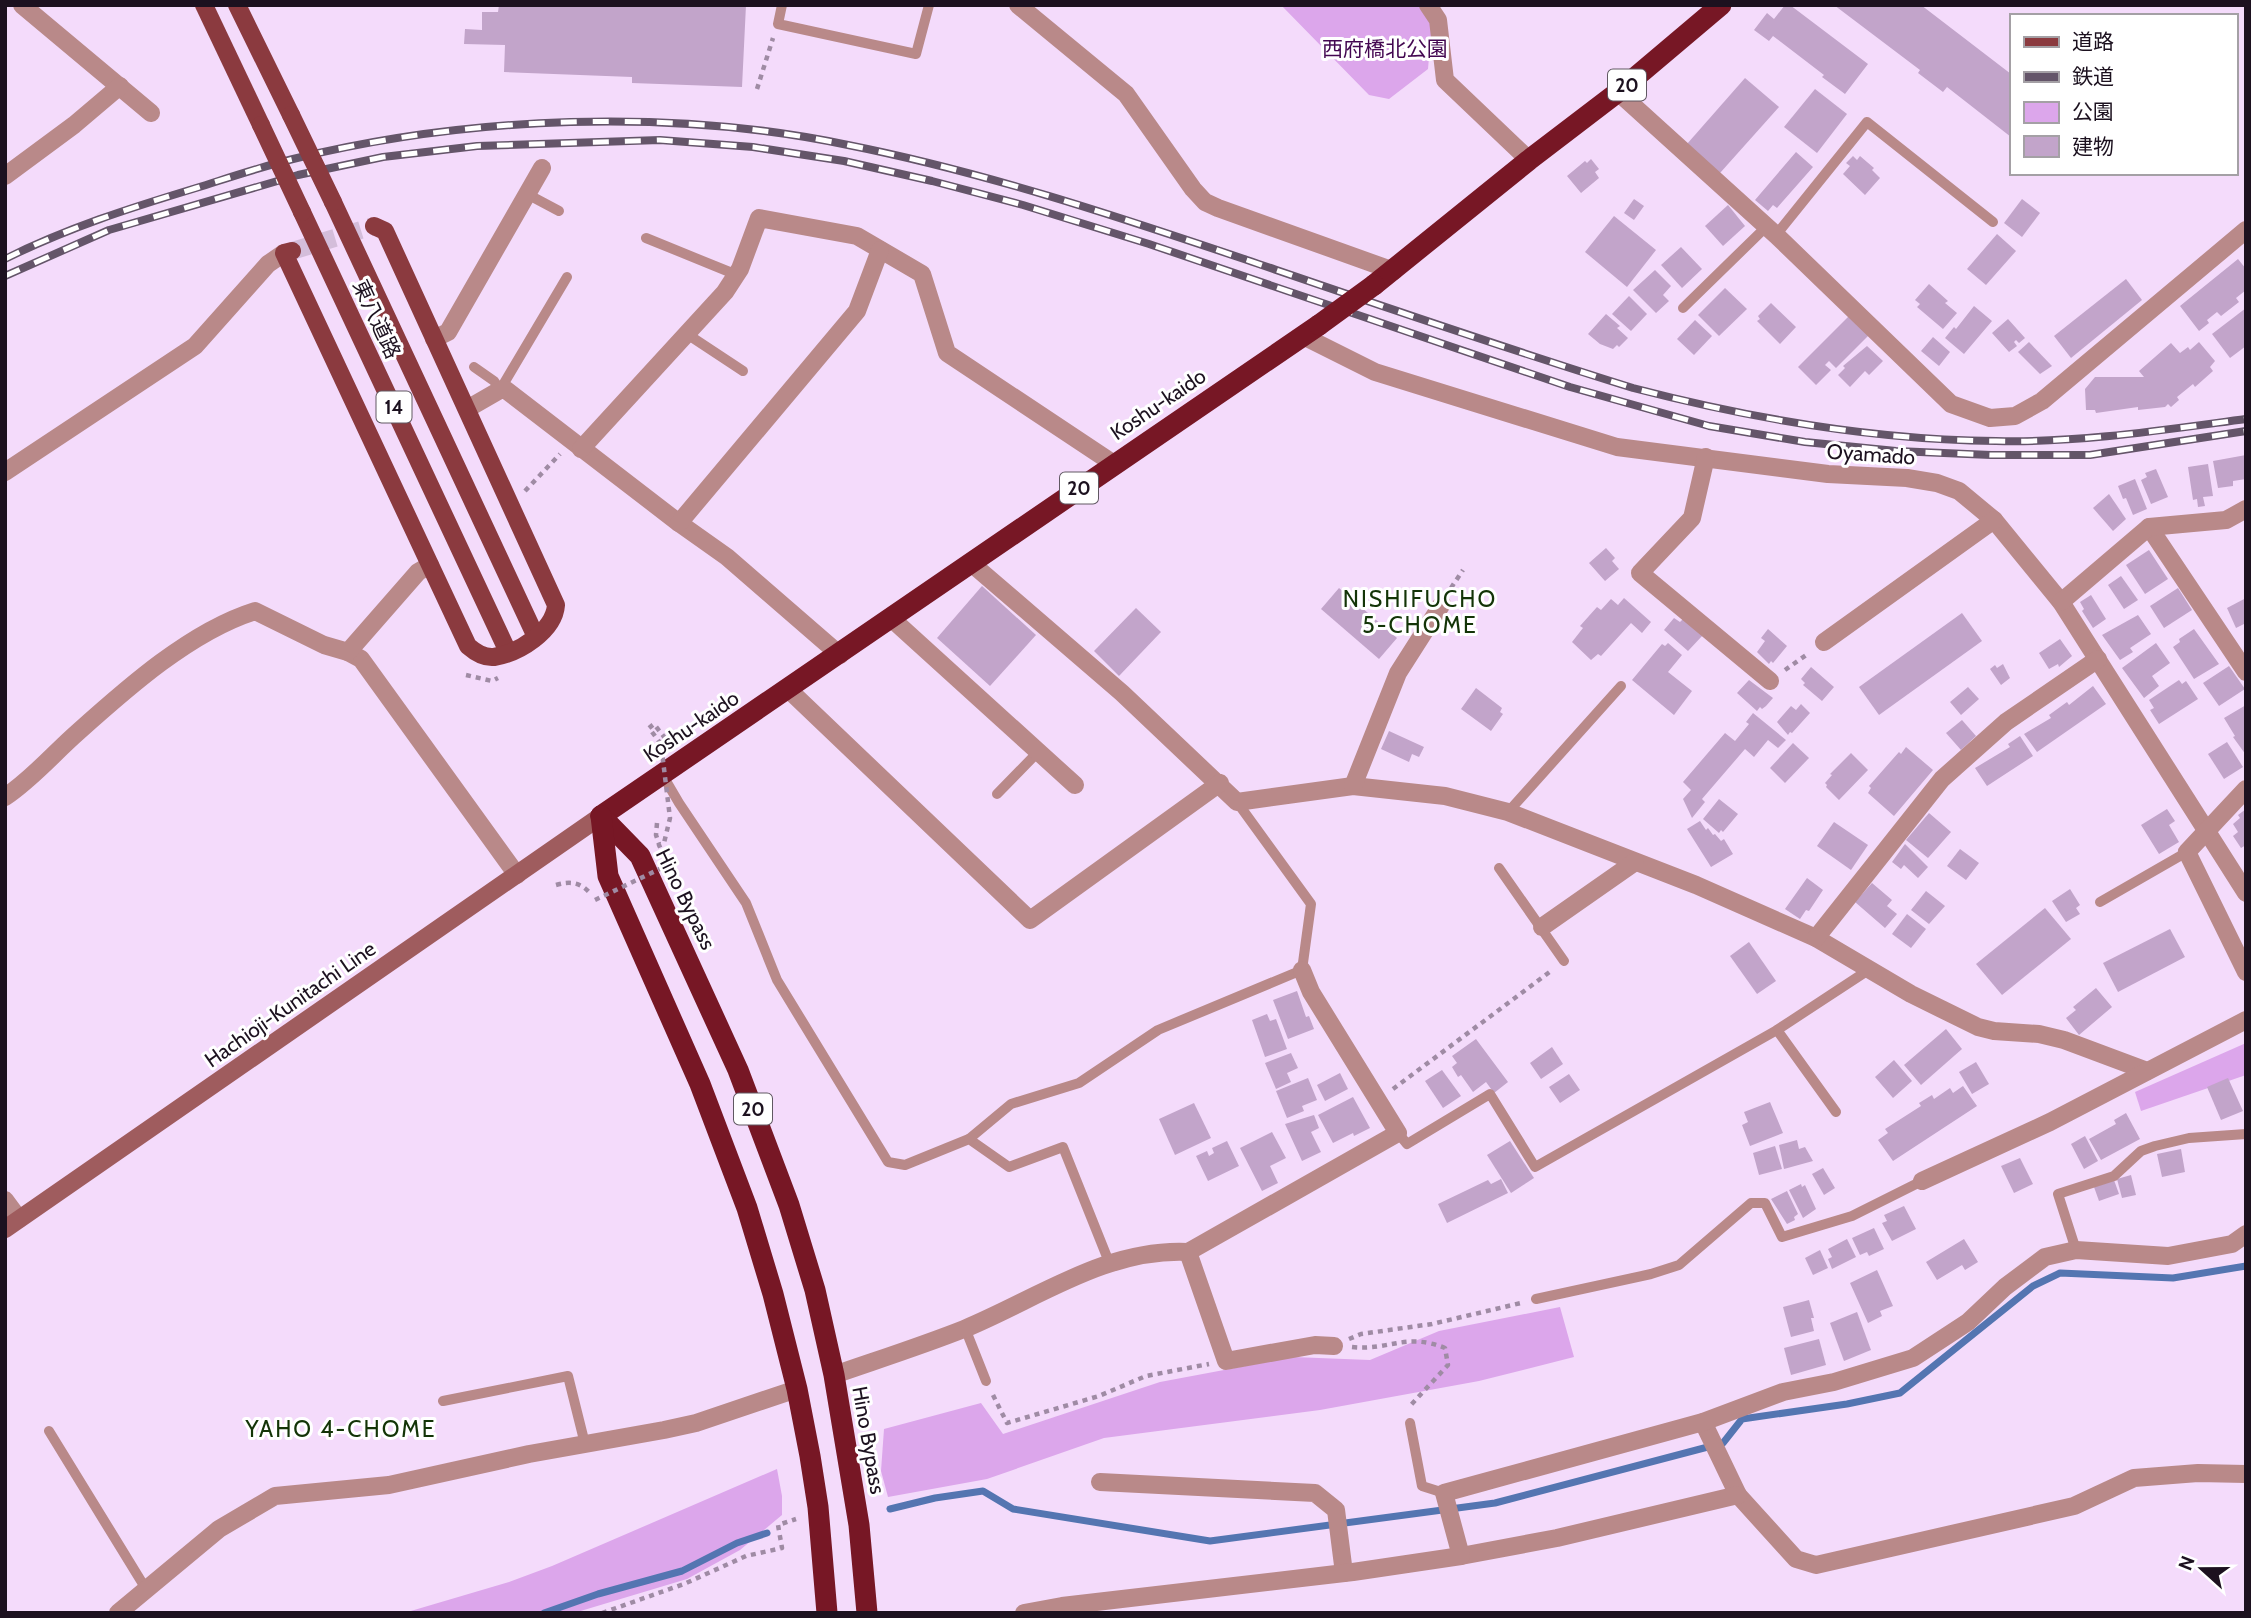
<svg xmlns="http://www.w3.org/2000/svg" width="2251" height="1618" font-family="Cabin,'Noto Sans JP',sans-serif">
<rect width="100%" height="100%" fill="#f4dbfb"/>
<g fill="#dca6eb">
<polygon points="1281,5 1421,5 1438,22 1429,57 1428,69 1389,99 1369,95"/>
<polygon points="2246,1043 2246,1075 2141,1111 2135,1092"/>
<polygon points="1560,1307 1574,1357 1479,1381 1320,1410 1104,1438 987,1479 888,1497 881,1471 884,1429 981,1403 1003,1434 1160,1382 1293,1357 1370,1360 1439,1331"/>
<polygon points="777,1469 782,1496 782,1515 740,1550 687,1579 574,1613 404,1613 509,1582 552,1566"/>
</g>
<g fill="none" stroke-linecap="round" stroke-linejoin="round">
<g stroke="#5475b1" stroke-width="7">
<polyline points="890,1509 935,1498 983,1491 1013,1509 1210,1541 1495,1503 1723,1443 1742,1419 1847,1404 1900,1393 2033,1286 2060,1273 2173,1278 2246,1266"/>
<polyline points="544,1613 598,1594 682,1571 737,1543 767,1533"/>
</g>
</g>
<g fill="#c2a4ca">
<polygon points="499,5 746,5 742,87 632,83 632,77 504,72 505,45 464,44 465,29 482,30 482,12 498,12"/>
<polygon points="1785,5 1790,5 1868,64 1845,94 1822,77 1824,75 1773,36 1769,41 1754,30 1767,13 1774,19"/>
<polygon points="1834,5 1921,5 2011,74 2011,137 1947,87 1943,92 1918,73 1920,70"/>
<polygon points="1745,78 1779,107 1720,173 1687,144"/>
<polygon points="1815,89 1847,114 1817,153 1784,127"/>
<polygon points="1796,152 1813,167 1777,208 1773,205 1768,211 1755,200"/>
<polygon points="1853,156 1857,160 1860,156 1874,168 1872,170 1880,178 1865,195 1843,174 1850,166 1846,163"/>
<polygon points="1591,159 1599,169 1595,172 1599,178 1581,193 1567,176 1585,161 1587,163"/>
<polygon points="1634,199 1644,206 1634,220 1624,213"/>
<polygon points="2022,199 2040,213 2022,237 2004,223"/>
<polygon points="1728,205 1745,226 1723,246 1705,226"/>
<polygon points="1614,216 1656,250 1627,287 1585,252"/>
<polygon points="1997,234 2016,251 1986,285 1967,269"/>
<polygon points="1681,247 1702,269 1682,288 1661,265"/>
<polygon points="2238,259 2246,269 2246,290 2236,298 2239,302 2221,316 2217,312 2207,320 2209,323 2199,331 2180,306"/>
<polygon points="1655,270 1671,286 1663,295 1669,301 1656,313 1633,290"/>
<polygon points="2126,279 2142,300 2071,358 2054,336"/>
<polygon points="1929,284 1948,301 1945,303 1957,313 1943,329 1917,307 1920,304 1915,300"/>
<polygon points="1725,288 1747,309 1719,336 1698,315"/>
<polygon points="1629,296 1647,314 1631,331 1612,314"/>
<polygon points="1771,303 1796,327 1780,344 1757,321 1760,319 1758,316"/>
<polygon points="1974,306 1992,321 1964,354 1945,338 1954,327 1956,329"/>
<polygon points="2246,308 2246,346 2230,358 2212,334"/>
<polygon points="1606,314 1620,326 1617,328 1628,338 1619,347 1617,345 1613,349 1600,344 1588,334"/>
<polygon points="1850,315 1869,335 1836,368 1829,361 1825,365 1831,370 1816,385 1798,367"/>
<polygon points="2008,319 2025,338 2019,343 2016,340 2014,342 2017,346 2009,352 1992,333"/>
<polygon points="1695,320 1712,336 1694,355 1677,339"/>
<polygon points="1933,337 1950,352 1939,366 1921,351"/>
<polygon points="2029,342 2052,366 2040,374 2018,352"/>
<polygon points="2199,342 2215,361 2210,367 2213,371 2195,387 2193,384 2177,397 2179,400 2171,407 2168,404 2165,407 2138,410 2138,407 2096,413 2095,410 2086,410 2085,389 2095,377 2144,377 2139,371 2171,343 2180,353 2188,347 2190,350"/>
<polygon points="1867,346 1883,361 1869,375 1865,371 1850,387 1838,375 1845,368 1843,366"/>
<polygon points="2246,455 2246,479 2233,481 2233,486 2218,488 2213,461"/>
<polygon points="2208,464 2213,496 2203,497 2205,506 2198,507 2197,499 2193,500 2188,467"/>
<polygon points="2156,469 2168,497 2151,504 2141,480 2147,477 2145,473"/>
<polygon points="2135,479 2147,509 2133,515 2126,498 2123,499 2118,486"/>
<polygon points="2109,494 2126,519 2113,531 2093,508"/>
<polygon points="1606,548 1615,558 1612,561 1619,569 1605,581 1589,563"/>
<polygon points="2149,550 2168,579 2145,594 2126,565"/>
<polygon points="2121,576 2138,600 2124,609 2108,585"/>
<polygon points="982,586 1036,635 990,686 937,638"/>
<polygon points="1339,588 1397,638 1379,659 1321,609"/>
<polygon points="2178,588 2192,610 2164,628 2150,606"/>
<polygon points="2091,595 2106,619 2093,628 2082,611 2084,609 2080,602"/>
<polygon points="1624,598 1651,622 1642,633 1631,623 1601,656 1598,654 1591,660 1572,642 1583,628 1580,626 1597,607 1601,610 1611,599 1618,605"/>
<polygon points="2246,598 2246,623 2236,628 2227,608"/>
<polygon points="1136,608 1161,632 1119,676 1094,651"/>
<polygon points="1962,613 1982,641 1879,715 1859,687"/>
<polygon points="2138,615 2151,634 2130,648 2133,652 2120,660 2102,635"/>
<polygon points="1674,618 1680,622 1684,618 1703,635 1688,651 1664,630"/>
<polygon points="1768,629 1787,646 1773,663 1771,661 1769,664 1757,652 1765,641 1761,638"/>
<polygon points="2194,629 2219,664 2194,679 2173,647 2180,642 2179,639"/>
<polygon points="2060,639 2072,656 2059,667 2058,664 2049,669 2039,653"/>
<polygon points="1668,643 1682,655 1668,672 1692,691 1674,715 1632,680 1662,644 1665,646"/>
<polygon points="2156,643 2170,663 2152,676 2159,686 2144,698 2122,668"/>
<polygon points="2003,664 2010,678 2001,685 1990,669 1995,665 1997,668"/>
<polygon points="2229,666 2245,689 2219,706 2203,683"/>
<polygon points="1811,667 1834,687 1822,701 1803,685 1805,683 1801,679"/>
<polygon points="1749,680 1773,698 1766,706 1762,709 1760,707 1757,711 1737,693"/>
<polygon points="2179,680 2182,684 2186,681 2198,699 2159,724 2150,710 2154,708 2149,700"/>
<polygon points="2093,686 2106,704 2037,752 2024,734 2051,718 2049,715 2067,702 2069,705"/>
<polygon points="1968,687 1979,699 1961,715 1950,702"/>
<polygon points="1476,688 1502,708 1500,712 1503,714 1491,731 1461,709"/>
<polygon points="1801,704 1810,713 1792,733 1790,732 1788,735 1777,722 1791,706 1796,710"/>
<polygon points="2246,705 2246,755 2233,737 2235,736 2224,718"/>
<polygon points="1753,713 1786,740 1778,748 1768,740 1754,757 1745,749 1702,799 1705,802 1692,818 1683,799 1691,790 1683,782 1725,733 1735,741 1749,724 1746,722"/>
<polygon points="1962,720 1976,736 1961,750 1946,733"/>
<polygon points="1389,731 1424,747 1419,757 1412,754 1409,762 1381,749"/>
<polygon points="2020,736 2033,756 1987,786 1975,768 2010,747 2008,744"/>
<polygon points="2227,742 2243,767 2224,779 2208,754"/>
<polygon points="1793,743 1809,758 1785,783 1770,768"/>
<polygon points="1906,747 1933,770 1894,816 1868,793 1871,788 1869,786 1899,752 1901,754"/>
<polygon points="1851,753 1868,770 1839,800 1826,787 1827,785 1825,783 1832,775 1830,774"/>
<polygon points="1719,799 1738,814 1723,832 1721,830 1719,833 1703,819"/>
<polygon points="2167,809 2175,821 2169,825 2179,842 2159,854 2141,825"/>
<polygon points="2246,809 2246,845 2241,848 2233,836 2238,832 2233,824 2240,818 2238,815"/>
<polygon points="1929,813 1951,832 1928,858 1906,840"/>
<polygon points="1700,821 1706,830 1708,828 1713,835 1715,834 1721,841 1724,839 1733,854 1711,867 1687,829"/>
<polygon points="1834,822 1868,845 1851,870 1817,846"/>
<polygon points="1905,844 1928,867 1918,878 1904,865 1901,869 1892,862"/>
<polygon points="1960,849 1979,863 1966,880 1947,866"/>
<polygon points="1807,878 1823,890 1809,911 1806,910 1800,919 1785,909"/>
<polygon points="1872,883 1892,900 1887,906 1897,914 1885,928 1855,902"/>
<polygon points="2070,889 2080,905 2076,908 2080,914 2066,922 2052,901"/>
<polygon points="1926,891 1945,906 1929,924 1911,910"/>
<polygon points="2045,908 2071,939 2002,995 1976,964"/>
<polygon points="1907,914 1926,929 1911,948 1892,934"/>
<polygon points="2170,929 2185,957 2118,992 2103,963"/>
<polygon points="1749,942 1776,981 1757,994 1730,956"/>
<polygon points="2096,988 2112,1007 2079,1035 2066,1018 2076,1010 2073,1007"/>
<polygon points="1297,991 1306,1017 1309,1016 1314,1029 1288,1039 1273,1000"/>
<polygon points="1267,1014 1270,1021 1276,1019 1287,1049 1265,1057 1252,1020"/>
<polygon points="1946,1029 1962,1049 1921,1085 1904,1065"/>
<polygon points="1476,1039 1508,1082 1494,1093 1486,1082 1473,1092 1461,1075 1458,1077 1452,1067 1457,1063 1452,1056"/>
<polygon points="1552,1047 1563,1064 1541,1079 1530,1063"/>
<polygon points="1291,1053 1298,1068 1287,1073 1291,1082 1276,1089 1265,1063"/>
<polygon points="1894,1060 1912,1081 1893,1098 1875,1077"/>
<polygon points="1976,1062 1989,1084 1972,1094 1959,1072"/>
<polygon points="1442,1070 1461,1096 1443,1108 1425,1081"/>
<polygon points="1340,1073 1348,1089 1325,1101 1317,1085"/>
<polygon points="1569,1074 1580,1090 1560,1103 1549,1087"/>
<polygon points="1308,1078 1317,1100 1302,1106 1304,1111 1287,1118 1276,1091"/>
<polygon points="2228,1078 2243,1111 2221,1120 2207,1087"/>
<polygon points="1963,1086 1977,1106 1893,1161 1878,1140 1888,1133 1885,1129 1921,1106 1919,1103 1932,1095 1934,1099 1950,1088 1953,1093"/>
<polygon points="1353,1097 1370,1128 1354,1136 1353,1133 1333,1143 1318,1115"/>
<polygon points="1770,1102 1783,1133 1750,1146 1742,1125 1748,1122 1744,1112"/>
<polygon points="1194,1103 1211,1138 1175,1155 1159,1119"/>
<polygon points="2126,1113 2140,1139 2101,1160 2089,1139 2116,1124 2114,1120"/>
<polygon points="1314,1115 1319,1128 1311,1132 1321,1152 1302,1161 1285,1124"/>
<polygon points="1272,1132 1286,1158 1270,1166 1278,1183 1262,1191 1240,1148"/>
<polygon points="2085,1136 2098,1161 2084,1169 2071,1144"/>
<polygon points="1797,1140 1799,1149 1805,1147 1813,1161 1784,1169 1779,1145"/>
<polygon points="1227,1141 1239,1166 1208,1181 1196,1156 1207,1151 1209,1156 1214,1153 1212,1148"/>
<polygon points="1510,1141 1534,1178 1511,1193 1487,1155"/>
<polygon points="1775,1146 1782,1169 1759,1175 1753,1153"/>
<polygon points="2181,1149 2185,1172 2162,1177 2157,1154"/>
<polygon points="2020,1158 2033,1184 2014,1193 2001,1166"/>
<polygon points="1823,1168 1835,1188 1824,1195 1812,1174"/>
<polygon points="2131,1175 2136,1195 2122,1198 2117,1179"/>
<polygon points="1501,1179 1508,1193 1447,1223 1438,1204 1488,1180 1491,1184"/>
<polygon points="2114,1180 2119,1194 2099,1201 2094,1187"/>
<polygon points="1801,1184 1802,1187 1805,1185 1816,1209 1803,1218 1789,1190"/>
<polygon points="1787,1191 1798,1214 1794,1217 1795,1220 1787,1224 1771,1199"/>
<polygon points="1904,1206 1916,1229 1892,1241 1882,1223 1887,1221 1884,1215"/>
<polygon points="1874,1228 1884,1249 1869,1256 1867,1252 1860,1255 1852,1238"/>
<polygon points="1847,1239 1856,1257 1832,1269 1828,1259 1832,1257 1828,1249"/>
<polygon points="1964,1239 1978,1262 1965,1270 1962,1265 1937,1280 1926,1262"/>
<polygon points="1820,1250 1828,1268 1813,1275 1805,1258"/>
<polygon points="1877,1270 1893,1306 1880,1311 1882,1316 1868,1323 1850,1283"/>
<polygon points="1809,1300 1814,1318 1811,1318 1814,1331 1791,1337 1783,1307"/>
<polygon points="1857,1312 1871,1350 1844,1361 1830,1323"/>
<polygon points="1819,1339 1826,1365 1791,1375 1784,1348"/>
</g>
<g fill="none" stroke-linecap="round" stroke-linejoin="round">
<polyline stroke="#d4bdda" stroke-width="18" stroke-dasharray="18 9" stroke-linecap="butt" points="292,251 374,226"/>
<g stroke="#9f8ba4" stroke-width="4.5" stroke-dasharray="5 5" stroke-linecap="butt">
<polyline points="757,89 773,38"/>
<polyline points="525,491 560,454"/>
<polyline points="1451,588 1463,570"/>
<polyline points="1785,670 1809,653"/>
<polyline points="466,675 492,681 498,678"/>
<polyline points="661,744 649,728 654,724 668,742"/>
<polyline points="657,823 656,835 659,844"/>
<path d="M556,885C570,881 580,882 590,893"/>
<polyline points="1393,1089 1551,971"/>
<polyline points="1349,1339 1361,1334 1432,1324 1521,1303"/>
<path d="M1352,1347C1389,1351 1405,1332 1445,1348L1448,1365L1409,1407"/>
<polyline points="993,1395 1007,1423 1099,1396 1146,1376 1209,1364"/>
<polyline points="602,1613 684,1584 746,1556 782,1548 778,1525 796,1519"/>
</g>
<g stroke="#b98989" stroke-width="10">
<polyline points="782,5 778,24 916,54 929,5"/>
<polyline points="527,194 559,211"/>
<polyline points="1776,235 1867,122 1993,222"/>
<polyline points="646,238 737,275"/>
<polyline points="1683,308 1767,226"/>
<polyline points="687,334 743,371"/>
<polyline points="474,367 494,381 500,390 567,277"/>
<polyline points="662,774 679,803 746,903 777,980 888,1162 905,1165 969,1139 1009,1167 1063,1147 1109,1262"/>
<polyline points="997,794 1039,751"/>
<polyline points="1508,812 1621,686"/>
<polyline points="1499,868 1564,961"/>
<polyline points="2100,902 2187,852"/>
<polyline points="1777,1030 1836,1112"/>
<polyline points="1398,1133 1407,1144 1490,1094 1535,1167 1777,1030 1870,969"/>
<polyline points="969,1139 1011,1104 1079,1083 1158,1030 1302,970 1311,904 1237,802"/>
<polyline points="2076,1250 2058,1194 2114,1176 2141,1151 2155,1146 2189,1138 2246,1134"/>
<polyline points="1536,1299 1651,1274 1679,1265 1751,1203 1765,1203 1782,1237 1852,1216 1922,1181"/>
<polyline points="965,1328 986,1381"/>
<polyline points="443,1401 568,1376 585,1444"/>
<polyline points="1410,1423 1422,1486 1444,1493"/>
<polyline points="49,1431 146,1589"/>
</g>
<g stroke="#b98989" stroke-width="18">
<polyline points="22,5 151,113"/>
<polyline points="1018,5 1126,94 1193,189 1205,202 1218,208 1394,271"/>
<polyline points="1428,5 1438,20 1445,80 1529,160"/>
<polyline points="1618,92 1776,235 1951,404 1990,418 2015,416 2042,401 2246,230"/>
<polyline points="5,176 74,125 120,86"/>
<polyline points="1303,336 1375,372 1617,447 1828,474 1907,478 1937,483 1959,491 1994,520 2061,602 2246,893"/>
<polyline points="434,339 448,332 542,168"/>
<polyline points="467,409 500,390 506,390 679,523 727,557 840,655"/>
<polyline points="581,449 725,292 740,269 759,218 857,236 922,274 947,353 1114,464"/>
<polyline points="1706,457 1692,518 1640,573 1770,681"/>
<polyline points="5,472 195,346 268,264 284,253"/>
<polyline points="679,523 857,311 880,250"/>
<polyline points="2149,527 2246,672"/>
<polyline points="971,563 1122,693 1237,802 1353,786 1445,796 1508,812 1696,885 1816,938 1911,994 1978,1027 1994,1031 2039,1034 2064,1040 2147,1071"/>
<polyline points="2061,602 2149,527 2226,520 2246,509"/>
<polyline points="892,619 1075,785"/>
<polyline points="1824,642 1994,520"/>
<polyline points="348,652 361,659 517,875"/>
<polyline points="789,690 1030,920 1220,783"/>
<polyline points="1353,786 1398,673 1442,604"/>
<polyline points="2246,789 2187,852 2246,972"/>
<path d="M5,797C32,779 53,754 78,732C127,688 191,631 255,611L324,645L348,652L418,572L430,565"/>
<polyline points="1542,927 1635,862"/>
<polyline points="1816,938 1942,779 2006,722 2098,659"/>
<polyline points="1922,1181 2050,1122 2246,1020"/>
<polyline points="5,1200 19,1219"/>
<polyline points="1188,1252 1226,1361 1315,1345 1334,1346"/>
<path d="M834,1375C877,1360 921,1346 964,1329C1037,1299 1106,1248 1188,1252L1398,1133L1311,992L1302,970"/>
<polyline points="1703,1422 1738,1495 1796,1559 1816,1565 2074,1506 2134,1478 2198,1473 2246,1474"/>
<polyline points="1100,1482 1315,1493 1336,1510 1344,1573"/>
<polyline points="1461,1556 1557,1538 1738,1495"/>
<polyline points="118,1613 219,1529 275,1496 389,1485 529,1454 664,1430 696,1423 797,1389"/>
<polyline points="1024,1613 1062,1606 1353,1572 1461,1556 1444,1493 1703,1422 1783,1392 1834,1382 1913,1358 1968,1322 2005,1287 2045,1257 2076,1250 2168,1256 2232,1244 2246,1234"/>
</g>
<polyline stroke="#9f5c5e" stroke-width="18" points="5,1229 601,816"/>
<g stroke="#8b3a3f" stroke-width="18">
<polyline points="204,5 261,125"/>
<polyline points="237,5 291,115"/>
<polyline points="333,202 536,637"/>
<polyline points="302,212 508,652"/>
<path d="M292,251L284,253L468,646C476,653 484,658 494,657C519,653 554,631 556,605L385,231L374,226"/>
</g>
<g stroke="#771725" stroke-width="21">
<polyline points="1374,285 1529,160 1618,92 1721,5"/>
<polyline points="601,816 1319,325"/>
<polyline points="601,816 640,856 738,1070 789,1205 815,1290 834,1375 859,1525 867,1613"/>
<polyline points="601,816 608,876 700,1084 747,1208 773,1294 797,1389 810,1456 818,1507 827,1613"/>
</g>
<defs>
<g id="rail">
<path d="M5,259C67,228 130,208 196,188C228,178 260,167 293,159C468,116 672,108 848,145C984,172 1116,216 1247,260C1376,304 1504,348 1633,388C1753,419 1873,440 1996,441C2080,443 2163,430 2246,419"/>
<polyline points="5,276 109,230 298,175 383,157 477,146 660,140 753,147 844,161 932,181 1023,205 1149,244 1570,387 1709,426 1805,442 1896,451 1991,455 2090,455 2246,431"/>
</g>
</defs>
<use href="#rail" stroke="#645569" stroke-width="8"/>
<use href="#rail" stroke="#fff" stroke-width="5" stroke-dasharray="16" stroke-linecap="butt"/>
<polyline stroke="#9f8ba4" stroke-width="4.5" stroke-dasharray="5 5" stroke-linecap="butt" points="595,900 668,865 659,845 664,843 670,818 661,744"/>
<g stroke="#8b3a3f" stroke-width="18">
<polyline points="291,115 333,202"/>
<polyline points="261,125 302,212"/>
</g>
<polyline stroke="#771725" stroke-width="21" points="1319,325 1374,285"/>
</g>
<g text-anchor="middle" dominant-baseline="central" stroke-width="6" stroke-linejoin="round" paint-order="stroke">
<g fill="#fff" stroke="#605862" stroke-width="2">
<rect x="1608" y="69.5" width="38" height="31" rx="5"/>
<rect x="376.5" y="391.5" width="35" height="31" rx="5"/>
<rect x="1060" y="472.5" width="38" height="31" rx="5"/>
<rect x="734" y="1093.5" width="38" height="31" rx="5"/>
</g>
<g font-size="19" font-weight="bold" fill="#1c111f">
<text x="1627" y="85">20</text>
<text x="394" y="407">14</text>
<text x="1079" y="488">20</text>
<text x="753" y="1109">20</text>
</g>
<g font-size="21" fill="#430751" stroke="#fff">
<text x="1385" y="48">西府橋北公園</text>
</g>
<g font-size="21" fill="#1c111f" stroke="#fff">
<text transform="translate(377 319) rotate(65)">東八道路</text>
<text transform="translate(1158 404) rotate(-34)">Koshu-kaido</text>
<text transform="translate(1871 454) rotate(4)">Oyamado</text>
<text transform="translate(691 726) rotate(-34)">Koshu-kaido</text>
<text transform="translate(686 899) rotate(64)">Hino Bypass</text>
<text transform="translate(290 1004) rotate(-35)">Hachioji-Kunitachi Line</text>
<text transform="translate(869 1440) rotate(80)">Hino Bypass</text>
</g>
<g font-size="23" letter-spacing="2" fill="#133407" stroke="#fff">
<text x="1420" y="599">NISHIFUCHO<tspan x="1420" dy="26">5-CHOME</tspan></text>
<text x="341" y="1429">YAHO 4-CHOME</text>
</g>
</g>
<rect width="2251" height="1618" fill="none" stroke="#1c111f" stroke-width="14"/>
<rect x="2010" y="14" width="228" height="161" fill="#ffffff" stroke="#a4a0a5" stroke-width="2"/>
<rect x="2024" y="37" width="35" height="10" fill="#8b3a3f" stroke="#a4a0a5" stroke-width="2"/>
<text x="2072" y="49" font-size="21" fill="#1c111f">道路</text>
<rect x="2024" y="72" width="35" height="10" fill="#645569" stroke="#a4a0a5" stroke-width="2"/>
<text x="2072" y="84" font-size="21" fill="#1c111f">鉄道</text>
<rect x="2024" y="102" width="35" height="21" fill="#dca6eb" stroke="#a4a0a5" stroke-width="2"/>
<text x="2072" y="119" font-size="21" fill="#1c111f">公園</text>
<rect x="2024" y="136" width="35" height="21" fill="#c2a4ca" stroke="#a4a0a5" stroke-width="2"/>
<text x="2072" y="154" font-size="21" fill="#1c111f">建物</text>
<g transform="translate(2202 1569) rotate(291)" stroke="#ffffff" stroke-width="5" paint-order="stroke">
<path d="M0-5L12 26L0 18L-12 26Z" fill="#1c111f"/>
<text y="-10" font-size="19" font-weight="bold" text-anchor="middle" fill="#1c111f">N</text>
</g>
</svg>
